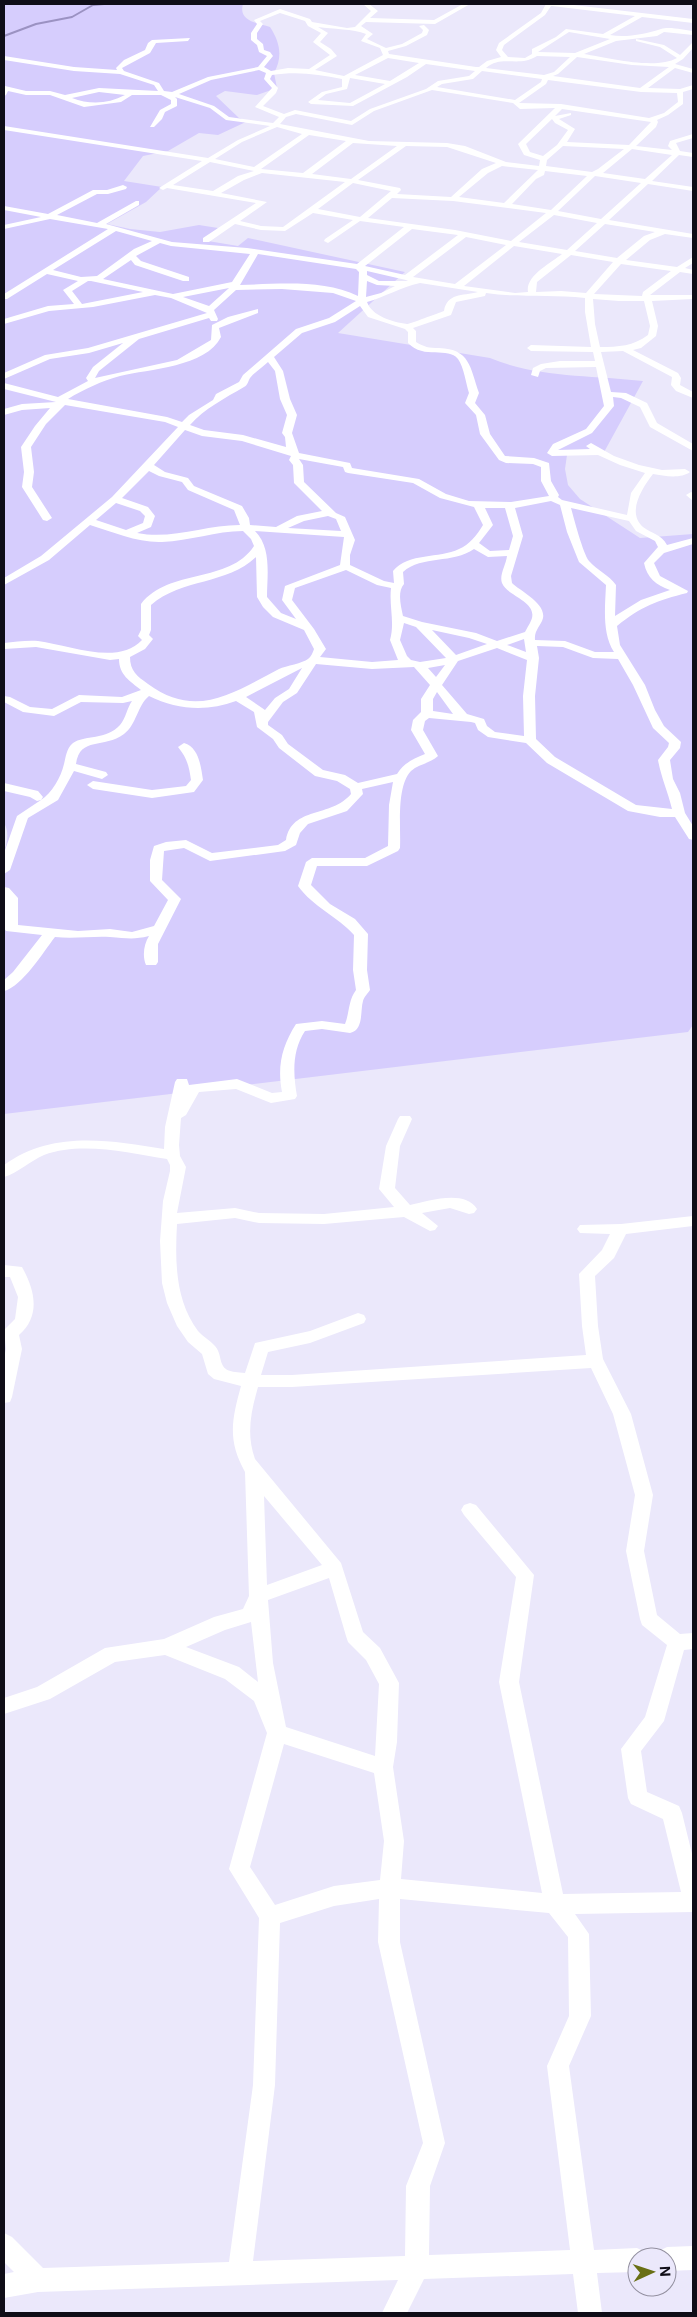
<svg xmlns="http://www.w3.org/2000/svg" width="697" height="2317" font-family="Inter,sans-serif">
<rect width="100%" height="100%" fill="#ebe8fb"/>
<path fill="#d6cdfd" d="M4,4H243C238,21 257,23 270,27C280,42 283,57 274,73L277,88L257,95L225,91L216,96L239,118L248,121L218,135L199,133L168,151L143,156L124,181L162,187L146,202L107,224L130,229L160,232L199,225L218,228L208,241L238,246L248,238L405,272L338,333L490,358C538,378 592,375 643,381L603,454L567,455L565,469L568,485L580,499L640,538L693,534V1025L688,1032L4,1114V851C8,842 9,831 4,823Z"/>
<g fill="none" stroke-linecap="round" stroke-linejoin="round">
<polyline stroke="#9b92c2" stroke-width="2" points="4,36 36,24 72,17 93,5 104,4"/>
<g fill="#fff" fill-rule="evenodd">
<path d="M363,4H369L378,11L370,18L434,20L463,4H470L435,24L366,22L361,26L373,34L367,39L386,48L402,44L422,33L423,30L419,26L424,25L429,30L427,35L406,46L388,51L389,54L476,67H479L487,61L501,57L496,50L499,43L541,13L546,4H565L693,19V23L642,17L610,35C626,38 645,34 661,29C669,26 684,30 693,31V35L664,32L657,36L616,41L584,54C608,58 656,70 677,58L660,47L636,41V39L664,45L680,55L693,42V48L683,59L675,64L693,69V73L675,68L648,88L680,89L693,85V89L683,92V104L668,115L657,120L658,122L656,127L636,146L672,150L668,146L670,141L693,134V138L676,143L680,151L693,153V157L679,155L652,181L693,187V191L648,184L609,220L693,234V238L665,234L650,240L626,260L677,267L693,257V263L685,268L693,270V274L680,272L650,295H693V299L652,301L658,326L656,336L641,348L633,350L678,373L681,378L680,385L693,392V398L676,391L671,385L672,377L623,351L601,352L611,392L626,393L647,403L657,423L693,444V451L650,427L640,407L621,398L613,397L614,406L592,433L558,450L590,449L586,446L591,443L614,456L639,465L662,470L685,469L690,472C681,479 664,476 653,474C643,487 626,512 643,527C652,534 661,534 667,545L693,538V544L664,553L654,563L660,576L688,591L687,593C658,600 640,607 617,626L620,645L645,685L655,710L664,726L681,742L680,748L670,760L673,779L680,793L685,813L693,826V840L689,839L675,817H660L628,811L547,763L526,743L488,737L478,730L475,723L471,722L429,718L425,721L423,730L438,756C431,763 419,764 411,771C396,787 401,827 400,848L398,851L367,866H317L311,885L330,904L355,919L368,934L367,970L370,990C368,993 364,997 363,1001C360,1011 364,1030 350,1033L322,1029L305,1031C292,1051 293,1073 297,1096L295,1099L271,1103L236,1089L199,1092L186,1115L181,1118L179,1145L180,1156L186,1167L177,1213L235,1208L259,1213L324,1214L394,1207L379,1189L386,1146L398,1119L400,1116H410L412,1119L400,1146L395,1188L410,1205C428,1201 465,1189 477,1209L474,1213L469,1214L450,1208L422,1213L438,1226L435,1230L430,1231L404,1217L324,1224L259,1223L235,1218L177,1224C175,1261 175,1300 198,1331C203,1337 210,1340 215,1346C218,1349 219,1353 220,1357C223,1373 230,1371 245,1373L255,1343L310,1331L358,1313L364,1315L366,1319L364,1323L310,1343L268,1352L261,1375H292L586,1355L582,1326L579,1274L602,1250L610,1234L580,1233L577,1229L580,1225L621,1224L693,1216V1226L626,1234L614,1258L595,1276L598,1326L603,1359L631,1414L653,1495L644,1551L657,1615L680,1634L693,1633V1649L684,1650L664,1721L641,1751L647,1792L679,1806L682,1813L693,1858V1912L575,1914L589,1934L591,2016L569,2066L594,2250L637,2248L645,2252L648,2257H637V2272L597,2273L602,2313H578L573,2274L424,2279L407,2313H382L398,2280L38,2292L4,2298V2274L14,2272L4,2262V2233L12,2237L43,2268L229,2262L253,2085L259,1918L229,1869L267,1733L254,1701L225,1679L165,1655L115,1662L50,1699L4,1714V1698L37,1687L105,1648L164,1639L214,1617L243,1609L249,1596L245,1472C227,1440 232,1419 241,1386L214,1379L208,1374L202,1354L188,1342L177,1326L167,1303L162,1283L160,1241L163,1201L170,1171V1165L167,1159C129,1153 82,1141 44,1155C30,1161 18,1173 4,1177V1165C52,1130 109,1140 164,1149L165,1127L175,1082L177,1079H187L189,1085L237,1079L272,1093L282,1092C277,1066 282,1046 296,1024L322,1021L345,1024C350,1011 348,1001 356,990L353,970L354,935C337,916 313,907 298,886L306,862L312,858H365L388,846L389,805L393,782L362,789L363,794L347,811L308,824L300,833L296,845L285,851L210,861L184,848L164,851L162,880L181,899L158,944V962L156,965H146C142,956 144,944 149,936C133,940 126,938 110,937C92,936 74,939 55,937C44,951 22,987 4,991V980L13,972L42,935L6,931L4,928V887L9,888L18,898V925L78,931L110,929L132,932L154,926L168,900L150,881V860L154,846L166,842L186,840L212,853L278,845L286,840C292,806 331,818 351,794L350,789L337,781L315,776L279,748L273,739L257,727L254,712L236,701C207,712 177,710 149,696C137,706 137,724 124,734C104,749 80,736 76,764L106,772L108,775L102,779L74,771L58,800L28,818L10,870L4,874V853L17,816L41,800L37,801L30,797L4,791V783L38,791L43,797L41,800C52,793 61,777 64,764C66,757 66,749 73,743C84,735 107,740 120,725C126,718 127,708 132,701L123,703L81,702L54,716L23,712L4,702V696L10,697L30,707L52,709L79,695L122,697L141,690C130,681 119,675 119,659L110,660L36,647L4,649V643C15,642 27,640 38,641C69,645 118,666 142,640L138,636L141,630V604C169,568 229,584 254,546L251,539L243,531C216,531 190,541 162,542C138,543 113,532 90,525L49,560L4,585V578L41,556L112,497L178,427L165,422L65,405L46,424L31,447L34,472L32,487L52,518L47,521L43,520L22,487L24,472L21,447L35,426L50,408L22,410L4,415V409L22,404L56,402L4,389V383L58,397L88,381L86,378L93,367L123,343L89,353L50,359L4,379V373L45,355L88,348L207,313L171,298L155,295L93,307L49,311L4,324V319L48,306L74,304L63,290L78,281L47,274L7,299H4V294L108,229L50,219L4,229V225L41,217L4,210V206L48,214L93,190H107L123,185L127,187L126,189L108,194H97L57,215L97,223L136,201H139V205L106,224L172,242L247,248L357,264L404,227L360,221L328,243L324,241L325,239L353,220L313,213L285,231L261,230L235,224L209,242H203V238L256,203L167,188L163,190L159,188L202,161L4,130V126L208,158L238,140L270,126L226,120L210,108L175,97L177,99V106L165,112L162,119L154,127H150L160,110L171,104V100L161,95H132L121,102L84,107L50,95H26L8,91L6,95L4,96L5,86L26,91H50L65,95L99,88L158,91L154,85L120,74L74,71L4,60V56L74,67L117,70L116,68L124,60L145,50L148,43L152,40L190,38L188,41L156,43L150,53L122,68L124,71L159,83L164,91L172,92L208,77L258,67L267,56L259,52L257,45L251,40V33L257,24L254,20L280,9L310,19L312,22L347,28L355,27L371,11ZM551,6H552L635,16L603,34L566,29L556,37L532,49V54L525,58L508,57L502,50L504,45L545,15ZM280,13L305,21L308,26L321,33L313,42L330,55L309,69L288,68L271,71L264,67L273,56L270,52L264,50L263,44L257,39V33L263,24L260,21ZM318,27C333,29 353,29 366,34L361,41L380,48L383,55L344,76L315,70L337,56L331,49L320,42L328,33ZM569,32L610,39L575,53L538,52ZM537,56L570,57L554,72L544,75L486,68C502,54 518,68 537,56ZM577,57L632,65L669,67L640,88L553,76L558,74ZM388,58L419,63L390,81L355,75ZM426,64L475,71L469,76L438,81L426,89L370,109L351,121L295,110L284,114L263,106L276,93L278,88L270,79L272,75C296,71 318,74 342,79V87L322,92L308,102L311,104L353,106L407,77ZM259,70L266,73L264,79L272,88L255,107L279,117L273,123L229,117L214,106L179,94L211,80ZM482,71L542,79L541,82L515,100L437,87L442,84L473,79ZM350,78L385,84L350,103L318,100L326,94L347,89ZM548,80L641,92L677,93L678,102L664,113L649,118L561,104L519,103L546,84ZM432,90L513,103L520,109L555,108L518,144L524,155L540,160L539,166L506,162L465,146L447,143L369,141L280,124L286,117L296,114L352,125L374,111ZM99,92L125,95C108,104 90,105 72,98ZM562,109L651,122L629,145L567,142L575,129L559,119L571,115V113L555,116ZM552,119L555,123L568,130L557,145L543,156L530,152L526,144ZM277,127L302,134L254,167L215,159L242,142ZM309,135L346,141L303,173L261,169ZM353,143L397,146L351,179L312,174ZM406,146L447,147L496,163L482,169L451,197L397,194L401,190L400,188L358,180ZM563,146L624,149L598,169L592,172L546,166L547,160ZM632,149L672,155L645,179L603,173ZM210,162L254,171L238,176L213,191L173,185ZM502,166L538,170L504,203L459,197L488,173ZM545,171L587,176L551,210L512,204L536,179L544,175ZM262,173L345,182L283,227L261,226L240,221L267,202L221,193L244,180ZM595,176L641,183L601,219L558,211ZM353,183L391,191L360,217L318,209ZM392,198L453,201L546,213L511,241L455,230L368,218ZM554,215L597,223L567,250L519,242ZM605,224L655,232L644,236L617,258L575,251ZM412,229L458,235L405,275L365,266ZM116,231L152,241L134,249L97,276L81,277L53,270ZM466,237L506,245L455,284L413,277ZM160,243L171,246L250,254L232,282L173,294L103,279L131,260L135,265L183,281H189V277L141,261L136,256ZM514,246L562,254C551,263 525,276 528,292L515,293L464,286ZM258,254L356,269L359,272L358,296C323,279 278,284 240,285ZM571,255L613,262L586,293L561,291L536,292L537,282ZM621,264L671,271L643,292L642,296L594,294ZM367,271L406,280L408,281H379L367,275ZM88,281H91L143,292L82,304L72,291ZM367,281L377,285L395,286L381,293L366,297ZM420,283L478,292C462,296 447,293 444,311C438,313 410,324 407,324C392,322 372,316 367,302C385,297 401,287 420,283ZM229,288L209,306L183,297ZM282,289L333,293L356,301L329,318L296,329L243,375L239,382L216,394L213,400L189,415L182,422L167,417L68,399C84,389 102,381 120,376C149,369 206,367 221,337L219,328L258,313V309L228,317L212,325L211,340L177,360L95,378L99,371L139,339L209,318L211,321H217L218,319L214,310L236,290ZM486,293C519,298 551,294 585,298V312L591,347L531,345L527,348L531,351L593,352L595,361H560L541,364L533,368L531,375L538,377L540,371L546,368L596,367L604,406L586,429L553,444L547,453L552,456L598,455L620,465L645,473L631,493L627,515L562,500L558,497L559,495L551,481L549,463L534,458L505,456L490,434L485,415L475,403L479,393C470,367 470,349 439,348C429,348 424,347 416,342V331L413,328L451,315L456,302L485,296ZM593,299L619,301H644L650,326L648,335C633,346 619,347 600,347L595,324ZM360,306L368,317L405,329L408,332V343C424,360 448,346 458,359C464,367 466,384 469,393L465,403L476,415L480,434L499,460L506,463L533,464L541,467V481L549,496L511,502L469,501L446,494L419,479L352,468L350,463L299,453L292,433L297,415L290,399L283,371L274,357L302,333L335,322ZM268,362L275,371L280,399L287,415L282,433L285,437L286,447L243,435L204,430L190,425C204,409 225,398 244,387C248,385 248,381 250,378C255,372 263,367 268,362ZM185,430L202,436L242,441L291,456L289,460L293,465L294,483L322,511L297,516L276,527L250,525L249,518L242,506L194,486L188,478L165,472L154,465ZM299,459L343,467L345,472L348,473L413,483L440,498L474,507L483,525C477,535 469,545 459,549C439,559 409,552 393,571L394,583L384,581L350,565V555L355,540L345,517L336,513L304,482L303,465ZM149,471L159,476L182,482L188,490L234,510L240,525C205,525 172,540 137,533L151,527L155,516L148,507L122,498ZM551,501L560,505L567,532L579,562L606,585C605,608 602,633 614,652H595L565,641L535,640C534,630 541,626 543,618C546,603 520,591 512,583L511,576L523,536L515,508ZM116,503L140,511L145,516L143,523L126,530L96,520ZM485,508H505L513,536L509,550L490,551L479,543L493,525ZM571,508L629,521L636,531L655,541L658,547L644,563C647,578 656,585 670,590L641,600L615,616L616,585C609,575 597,570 589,561C583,553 574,519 571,508ZM328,516L336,519L341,531L288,528L304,521ZM255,531L344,537L340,565L285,586L282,600L296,619L281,613L267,597C267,576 272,548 255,531ZM474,549L488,557L507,556C506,565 499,575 502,583C507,596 536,601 532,618C531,622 527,628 525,632L497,641L476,633L422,622L403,616C401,606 397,592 404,584L403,572C422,555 453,564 474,549ZM256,557L257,597L263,607L273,617L304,630L314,649C313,652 311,657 308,659C303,663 286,666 279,669C234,692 197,720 148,684C137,676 130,671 130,657L145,649L153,639L149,635L151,630V605C182,578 227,585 256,557ZM346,570L377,585L391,588C389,607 395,622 390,640L398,660L372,662L320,657L326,649L314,629L292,600L295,588ZM404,623L416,627L446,658L420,662L411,660L407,656L400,640ZM432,630L469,638L487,644L456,655ZM524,639L526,652L507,645ZM537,646L563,647L593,658L618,659L633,685L653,728L669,743L668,747L658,760C661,777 668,792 672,809L636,805L555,757L536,739L535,696L539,658ZM497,648L527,660L523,696L524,736L495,732L487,726L484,719L467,714L442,685L458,661ZM316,664L372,669L414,667L430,685L421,699V712L413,720L411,730L425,754C413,759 404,763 397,774L358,783L345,775L323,770L288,744L282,735L268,725V722L283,702L297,693ZM445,665L436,677L428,668ZM302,668L289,689L275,698L265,710L246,697ZM437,692L453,714L433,711V699ZM591,1368L613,1414L635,1495L626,1551L640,1619L642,1625L667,1645L645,1717L621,1749L628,1798L631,1804L663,1819L681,1892L563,1894L519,1682L534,1575L476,1505L470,1503L464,1505L461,1510L464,1515L516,1577L499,1682L542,1893L401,1879L404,1841L393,1767L397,1742L399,1683L380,1648L363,1632L341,1563L255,1459C246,1434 251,1412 258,1387H292ZM264,1496L322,1565L267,1585ZM329,1578L346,1636L348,1642L366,1660L379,1684L375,1756L286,1727L273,1663L268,1600ZM251,1622L258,1682L239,1667L186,1647L225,1630ZM284,1744L374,1773L384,1841L380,1880L334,1886L275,1905L250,1867ZM379,1899L378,1942L423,2143L406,2186L405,2256L253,2261L275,2085L280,1923L334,1906ZM400,1899L549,1913L568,1937L569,2016L547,2066L570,2250L429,2255L430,2186L445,2143L400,1942Z"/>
<polygon points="691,492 693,493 693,501 686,495"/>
<path d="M184,743C199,747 201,767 203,780L194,792L152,798L93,789L87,785L93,781L152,790L186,786L191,780C189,766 187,758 178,747Z"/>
<path d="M4,1265L22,1267C35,1290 41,1316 19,1335L22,1349L12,1397L10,1402L4,1403V1358L6,1349L4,1330L15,1319L18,1297L10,1277H4Z"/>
<polygon points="693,2246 693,2270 667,2271 667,2257 656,2257 659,2251 667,2247"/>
</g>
</g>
<rect width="697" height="2317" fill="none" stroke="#0f0d17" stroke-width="10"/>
<g transform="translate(652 2272) rotate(87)"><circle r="24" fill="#ebe8fb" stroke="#9390a0"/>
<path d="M0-4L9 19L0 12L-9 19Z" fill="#696f15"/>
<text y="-8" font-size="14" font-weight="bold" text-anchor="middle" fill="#0f0d17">N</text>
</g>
</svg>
